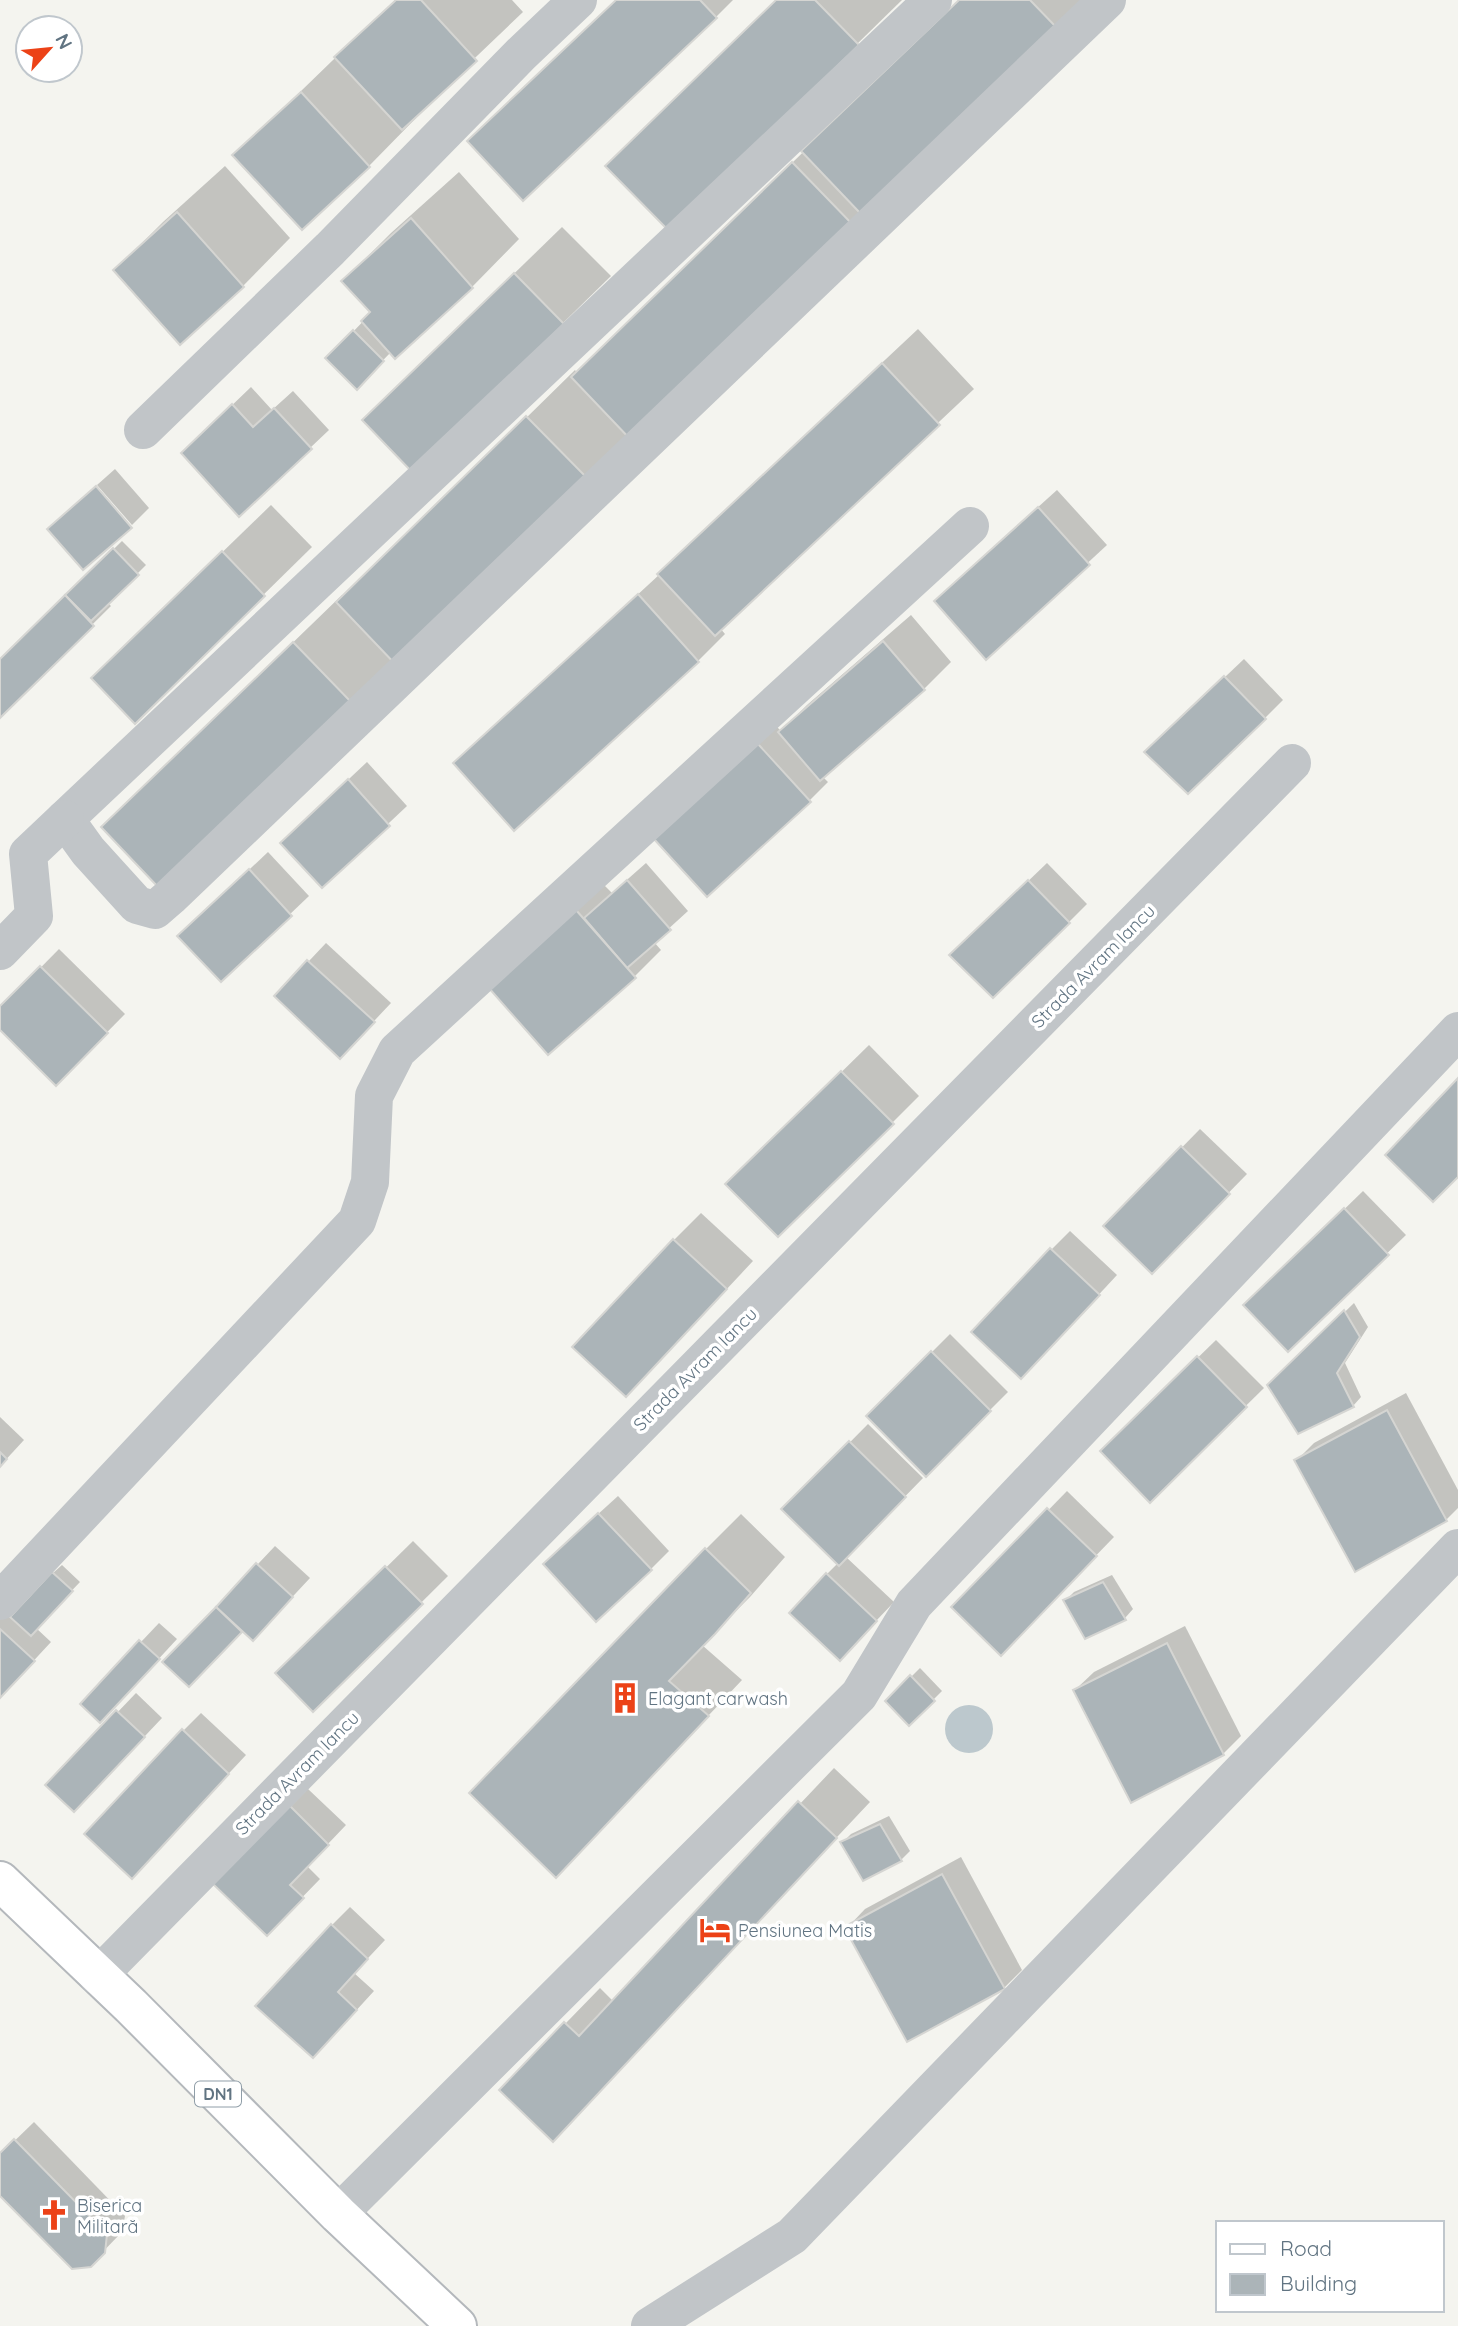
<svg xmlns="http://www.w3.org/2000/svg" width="1458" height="2326" font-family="Quicksand,sans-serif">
<rect width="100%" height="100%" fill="#f4f4ef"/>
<circle fill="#bcc8cd" cx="969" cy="1729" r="24"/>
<g fill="#0003">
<polygon points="395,0 512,0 523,12 414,116 416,118 369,166 235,155"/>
<polygon points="616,0 733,0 716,17 469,141"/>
<polygon points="777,0 902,0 669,228"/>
<polygon points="959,0 1082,0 351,702 151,780 342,595 344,597 575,370 577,373"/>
<polygon points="225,166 290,238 243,286 115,270 163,222"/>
<polygon points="459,172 519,239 472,287 395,357 391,352 357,387 328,358 372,312 343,281 391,233"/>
<polygon points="562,227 611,276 563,323 412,373"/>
<polygon points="918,329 974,389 720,628 725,634 698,661 514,829 455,763 660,574 694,539"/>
<polygon points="251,387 272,410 293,391 329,430 310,448 201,435"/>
<polygon points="115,469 149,508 132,525 97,485"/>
<polygon points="1057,490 1107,545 986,657 954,583"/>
<polygon points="271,505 312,547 135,721 141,631"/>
<polygon points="122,541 146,565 108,603 111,606 0,716 0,661"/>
<polygon points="911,615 951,662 924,689 823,777 828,782 810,800 674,820 777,727 781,731 807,705"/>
<polygon points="1244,659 1283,700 1265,718 1165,734"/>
<polygon points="367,762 407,806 322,886 300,825"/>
<polygon points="268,852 309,896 221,980 198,918"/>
<polygon points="646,863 688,911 654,942 661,950 634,977 491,987 604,885 612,893"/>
<polygon points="1047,863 1087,904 1069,922 970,937"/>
<polygon points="326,943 391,1003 358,1038 276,996"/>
<polygon points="59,949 125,1014 56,1084 0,1028 0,1009"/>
<polygon points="869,1045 919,1096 892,1123 755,1157"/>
<polygon points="1200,1129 1247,1174 1152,1271 1105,1226"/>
<polygon points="1363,1191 1406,1235 1288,1349 1246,1305"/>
<polygon points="701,1213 753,1261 653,1368 674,1240"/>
<polygon points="1070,1231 1117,1275 1039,1359 1051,1250"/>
<polygon points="1354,1303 1368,1327 1345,1363 1361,1397 1353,1406 1269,1386"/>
<polygon points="950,1334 1008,1392 926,1474 868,1416"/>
<polygon points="1216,1340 1264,1388 1150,1500 1102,1451"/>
<polygon points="1406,1393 1458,1490 1458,1508 1446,1520 1296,1461 1314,1443"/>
<polygon points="0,1417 24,1440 0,1466"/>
<polygon points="868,1424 923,1478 846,1557 894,1602 858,1640 827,1574 838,1563 784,1509"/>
<polygon points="1067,1491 1114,1537 1019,1635 954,1607"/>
<polygon points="618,1496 669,1551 651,1569 563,1546"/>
<polygon points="741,1514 785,1557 750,1597 702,1645 742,1680 591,1840 706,1549"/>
<polygon points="413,1541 448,1576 313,1710 278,1674"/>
<polygon points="275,1546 310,1578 253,1639 243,1629 189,1685 165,1662"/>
<polygon points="62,1565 80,1582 36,1628 51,1642 0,1697 0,1620"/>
<polygon points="1112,1575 1133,1609 1125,1618 1065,1601 1074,1592"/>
<polygon points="159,1623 177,1639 118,1703 141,1642"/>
<polygon points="1185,1626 1241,1736 1223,1754 1075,1690 1094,1672"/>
<polygon points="920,1668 942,1691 909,1724 887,1701"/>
<polygon points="136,1693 162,1718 92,1792 48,1785"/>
<polygon points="201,1713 246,1755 150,1858 183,1731"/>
<polygon points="834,1768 870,1802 553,2139 501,2090 600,1988 613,2001"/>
<polygon points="308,1789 346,1825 307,1866 320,1879 285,1915 215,1884"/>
<polygon points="889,1816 910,1851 901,1860 843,1842 851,1834"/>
<polygon points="961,1857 1022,1970 1004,1988 847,1928 865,1909"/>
<polygon points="350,1907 385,1940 354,1973 374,1991 331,2038 332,1925"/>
<polygon points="34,2122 125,2216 122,2232 90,2265 0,2193 0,2155"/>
</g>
<g fill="#abb4b8" stroke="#d5d5d2" stroke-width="2">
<polygon points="396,0 421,0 477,61 402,130 334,57"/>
<polygon points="616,0 700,0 717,18 523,201 467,141"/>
<polygon points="776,0 815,0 859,45 669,231 605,166"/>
<polygon points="959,0 1030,0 1057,28 861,214 801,151"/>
<polygon points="301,92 370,167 302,230 232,155"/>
<polygon points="792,162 854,226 632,441 571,377"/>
<polygon points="177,212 244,287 180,345 113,270"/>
<polygon points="411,218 473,288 395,359 361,321 370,312 341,281"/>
<polygon points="514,273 564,324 413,473 362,420"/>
<polygon points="353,330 384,361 357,390 325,358"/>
<polygon points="882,363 940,425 715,636 657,574"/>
<polygon points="232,404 253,427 274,408 312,449 239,517 181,453"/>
<polygon points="526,416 590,481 399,668 336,602"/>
<polygon points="96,486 132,528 83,570 47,529"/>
<polygon points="1038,507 1090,565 986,660 934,601"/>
<polygon points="113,548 139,575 91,621 65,595"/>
<polygon points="222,551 265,596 135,724 91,678"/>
<polygon points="638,594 699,662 514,831 453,763"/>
<polygon points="65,595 94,626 0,718 0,659"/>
<polygon points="883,641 925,690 820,781 778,732"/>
<polygon points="293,642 352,703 159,888 101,827"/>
<polygon points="1224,676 1266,719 1188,794 1144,752"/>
<polygon points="758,744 811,802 707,897 653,838"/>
<polygon points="348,779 390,826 322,888 280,843"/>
<polygon points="249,869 292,916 221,982 177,936"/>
<polygon points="627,880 671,930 627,968 584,918"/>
<polygon points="1028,880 1070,923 993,998 949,955"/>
<polygon points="576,910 636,978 548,1055 488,987"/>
<polygon points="307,960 375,1022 340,1059 274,996"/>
<polygon points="40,966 108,1033 56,1086 0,1030 0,1006"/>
<polygon points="841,1071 894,1124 778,1237 725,1184"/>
<polygon points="1458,1078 1458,1177 1433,1202 1385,1155"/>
<polygon points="1181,1146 1230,1194 1152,1274 1103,1226"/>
<polygon points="1344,1208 1389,1255 1288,1352 1243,1305"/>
<polygon points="673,1239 727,1289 626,1397 572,1347"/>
<polygon points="1050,1248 1100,1295 1021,1379 971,1332"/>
<polygon points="1344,1310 1360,1337 1337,1373 1354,1407 1298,1434 1267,1385"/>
<polygon points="931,1351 991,1411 926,1477 866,1416"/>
<polygon points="1197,1356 1247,1407 1150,1503 1100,1451"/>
<polygon points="1387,1410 1447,1521 1355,1572 1294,1460"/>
<polygon points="849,1441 906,1497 839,1566 781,1509"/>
<polygon points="0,1452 7,1459 0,1467"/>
<polygon points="1047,1508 1097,1556 1001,1656 951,1607"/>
<polygon points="598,1513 652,1570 596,1622 543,1564"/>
<polygon points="705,1548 751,1593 715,1634 669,1681 709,1716 556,1878 469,1793"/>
<polygon points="256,1563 293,1597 253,1641 216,1607"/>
<polygon points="385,1566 423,1604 313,1712 275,1673"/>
<polygon points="52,1572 73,1591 31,1636 10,1617"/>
<polygon points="826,1573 877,1621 840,1661 789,1613"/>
<polygon points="1103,1582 1126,1620 1085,1639 1063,1600"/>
<polygon points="216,1607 242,1632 189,1687 162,1662"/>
<polygon points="0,1629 35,1661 0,1698"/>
<polygon points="139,1640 160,1659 100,1723 80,1704"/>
<polygon points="1167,1643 1224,1755 1131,1803 1073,1690"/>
<polygon points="910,1675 935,1701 909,1726 885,1701"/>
<polygon points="116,1710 145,1737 74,1812 45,1785"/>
<polygon points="182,1729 229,1774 132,1879 84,1834"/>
<polygon points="798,1801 837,1838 553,2142 499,2090 564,2022 579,2036"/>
<polygon points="289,1805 329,1845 290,1885 304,1898 267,1936 213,1884"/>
<polygon points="880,1824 902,1861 863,1881 840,1842"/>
<polygon points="942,1874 1005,1989 907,2042 844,1927"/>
<polygon points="331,1924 368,1959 338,1992 357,2010 313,2058 255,2006"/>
<polygon points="14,2139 107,2234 105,2253 91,2267 72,2269 0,2196 0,2153"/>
</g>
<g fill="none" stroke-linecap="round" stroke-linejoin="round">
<defs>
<polyline id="major" points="0,1881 131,2006 338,2214 457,2326"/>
</defs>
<use href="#major" stroke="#b4b8bc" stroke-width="42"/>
<g stroke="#c1c5c8" stroke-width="38">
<polyline points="933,0 65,819 88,851 137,905 155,910 170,897 1107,0"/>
<polyline points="143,430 330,249 521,54 578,0"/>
<polyline points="0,951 34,916 28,854 65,819"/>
<polyline points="0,1601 357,1221 370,1182 374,1096 397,1051 970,526"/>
<polyline points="98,1976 1292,763"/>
<polyline points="338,2214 859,1695 914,1604 1458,1031"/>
<polyline points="650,2326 792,2236 1458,1548"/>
</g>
<use href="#major" stroke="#fff" stroke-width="38"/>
</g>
<defs>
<symbol id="building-bare" viewBox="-9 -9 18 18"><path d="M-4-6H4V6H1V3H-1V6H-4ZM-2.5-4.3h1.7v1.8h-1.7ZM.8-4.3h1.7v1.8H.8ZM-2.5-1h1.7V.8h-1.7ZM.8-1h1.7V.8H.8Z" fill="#ec4217" stroke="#fff" stroke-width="2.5" paint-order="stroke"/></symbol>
<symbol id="hotel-bare" viewBox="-9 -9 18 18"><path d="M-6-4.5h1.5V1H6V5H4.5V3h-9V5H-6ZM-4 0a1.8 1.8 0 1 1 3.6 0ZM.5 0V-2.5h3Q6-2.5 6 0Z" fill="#ec4217" stroke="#fff" stroke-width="2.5" paint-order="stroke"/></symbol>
<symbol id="church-bare" viewBox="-9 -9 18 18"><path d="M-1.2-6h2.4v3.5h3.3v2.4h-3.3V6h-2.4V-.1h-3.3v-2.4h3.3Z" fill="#ec4217" stroke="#fff" stroke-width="2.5" paint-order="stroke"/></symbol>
</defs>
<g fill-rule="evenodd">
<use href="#building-bare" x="603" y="1676" width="44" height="44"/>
<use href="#hotel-bare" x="693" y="1908" width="44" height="44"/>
<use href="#church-bare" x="32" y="2193" width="44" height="44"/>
</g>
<g text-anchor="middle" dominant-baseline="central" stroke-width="7" stroke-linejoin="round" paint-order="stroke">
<rect fill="#fff" stroke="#909ea8" stroke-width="2" x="195" y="2081.5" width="46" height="25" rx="5"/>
<g font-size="16" font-weight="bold" fill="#617482">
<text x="218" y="2094">DN1</text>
</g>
<g font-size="18" fill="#617482" stroke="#fff">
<text transform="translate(1093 966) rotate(-45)">Strada Avram Iancu</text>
<text transform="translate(695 1369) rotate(-45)">Strada Avram Iancu</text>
<text transform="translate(297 1773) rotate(-45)">Strada Avram Iancu</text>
</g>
<g font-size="18" fill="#617482" stroke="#fff" text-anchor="start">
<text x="648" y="1698">Elagant carwash</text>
<text x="738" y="1930">Pensiunea Matis</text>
<text x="77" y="2205">Biserica<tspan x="77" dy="21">Militară</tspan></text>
</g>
</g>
<rect x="1216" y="2221" width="228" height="91" fill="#ffffff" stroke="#c0c7cd" stroke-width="2"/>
<rect x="1230" y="2244" width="35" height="10" fill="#ffffff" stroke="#c0c7cd" stroke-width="2"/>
<text x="1280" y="2256" font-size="21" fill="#617482">Road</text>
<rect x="1230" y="2274" width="35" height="21" fill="#abb4b8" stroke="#c0c7cd" stroke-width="2"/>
<text x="1280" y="2291" font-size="21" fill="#617482">Building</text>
<g transform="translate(49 49) rotate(63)"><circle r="33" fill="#ffffff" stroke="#c0c7cd" stroke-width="2"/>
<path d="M0-5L12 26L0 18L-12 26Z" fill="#ec4217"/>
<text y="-10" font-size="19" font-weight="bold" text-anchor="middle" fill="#617482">N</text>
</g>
</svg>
